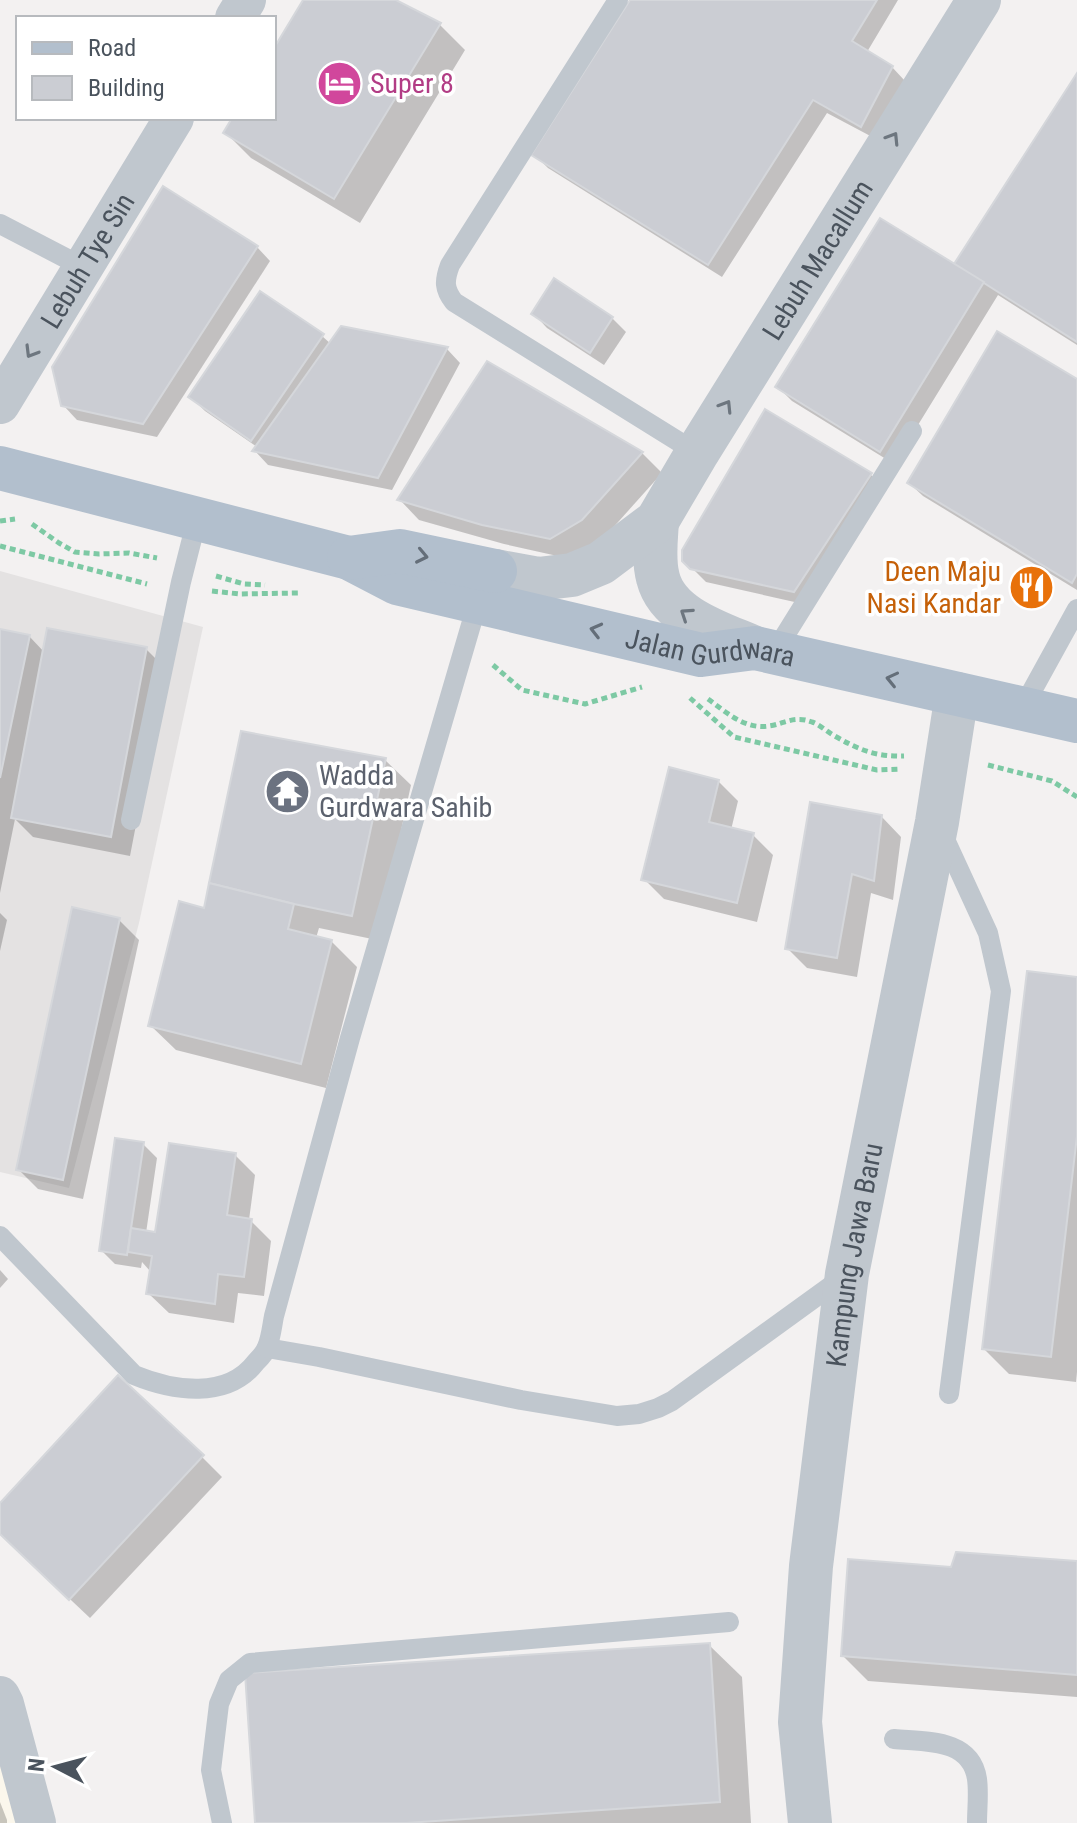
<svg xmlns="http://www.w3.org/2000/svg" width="1077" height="1823" font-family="'Roboto Condensed',sans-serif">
<rect width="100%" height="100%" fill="#f3f1f1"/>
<polygon fill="#fbf7ec" points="0,1742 23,1823 0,1823"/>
<polygon fill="#e4e2e2" points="0,571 203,627 139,923 69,1188 0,1172"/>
<g fill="#0003">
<polygon points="305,0 392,0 440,25 465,50 360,223 251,158 226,133 234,118 274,118 274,52"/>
<polygon points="633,0 898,0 867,52 892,67 905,81 876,139 827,113 722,277 548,168 534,154"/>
<polygon points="1077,76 1077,345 998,295 894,464 792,401 778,387 955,267"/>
<polygon points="257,247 270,261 157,437 77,420 63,405"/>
<polygon points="534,314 612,318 626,332 604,365 547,328"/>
<polygon points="322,336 331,344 447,349 460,363 392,490 268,465 255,451 257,447 205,411 191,397"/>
<polygon points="488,363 642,453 662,473 602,540 571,559 504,544 419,520 400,500"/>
<polygon points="1077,382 1077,590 923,496 909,483"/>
<polygon points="870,474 884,488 808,605 706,582 684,560"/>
<polygon points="0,631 29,636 45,653 146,649 166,669 130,856 33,837 15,819 0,893"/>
<polygon points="385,760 411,785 377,940 319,928 316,938 331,941 357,967 326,1088 176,1050 150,1025 206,910"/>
<polygon points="718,781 738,801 731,830 753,835 773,855 757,922 664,899 644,879"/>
<polygon points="881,816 901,837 893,900 871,893 857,977 807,968 787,948"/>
<polygon points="0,913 7,920 0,951"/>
<polygon points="119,920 139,940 83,1199 38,1189 18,1169"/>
<polygon points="1077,979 1077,1372 1076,1382 1009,1374 984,1349"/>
<polygon points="143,1144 157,1158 146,1233 157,1235 235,1155 255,1175 249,1220 251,1221 271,1241 264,1296 238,1293 234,1323 169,1313 148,1293 150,1271 142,1262 141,1268 115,1264 101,1250"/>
<polygon points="0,1270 8,1279 0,1288"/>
<polygon points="202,1457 222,1477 90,1618 0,1533 0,1506"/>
<polygon points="1077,1563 1077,1697 868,1681 843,1656 953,1569"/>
<polygon points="709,1645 742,1677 751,1823 257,1823"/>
<polygon points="0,1802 7,1820 7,1823 0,1823"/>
</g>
<g fill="#cbcdd3" stroke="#d5d7db" stroke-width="2">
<polygon points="303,0 396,0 441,23 334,199 223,133 232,118 274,118 274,48"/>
<polygon points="630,0 877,0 852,41 893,66 861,127 813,100 708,265 531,155"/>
<polygon points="1077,73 1077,342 954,264"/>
<polygon points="163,186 258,246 143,424 61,406 52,367"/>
<polygon points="880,218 984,282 880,452 775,387"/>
<polygon points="554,278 613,317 590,353 531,314"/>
<polygon points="260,291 324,334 251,441 188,397"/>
<polygon points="341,326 448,347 378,478 252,451"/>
<polygon points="997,331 1077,379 1077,574 1072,583 907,483"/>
<polygon points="487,361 643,452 582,520 550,539 482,525 397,500"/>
<polygon points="765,409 872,473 794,592 690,569 682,561 682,550"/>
<polygon points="47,628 147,647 111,837 11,818"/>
<polygon points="0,629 30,635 0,778"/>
<polygon points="241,731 386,758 352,916 294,904 209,883"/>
<polygon points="669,767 719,780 709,822 754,833 737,903 641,880"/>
<polygon points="810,802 882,815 874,881 852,874 837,958 785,949"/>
<polygon points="209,883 294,904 288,929 332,940 301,1064 148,1026 179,901 204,908"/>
<polygon points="72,907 120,918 63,1180 16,1170"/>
<polygon points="1027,971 1077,977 1077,1136 1051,1357 982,1349"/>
<polygon points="115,1138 144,1142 127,1255 99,1251"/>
<polygon points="169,1143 236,1153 227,1215 252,1219 244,1277 218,1274 215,1304 146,1294 152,1256 128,1252 131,1228 155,1232"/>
<polygon points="118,1375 204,1455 69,1600 0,1534 0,1503"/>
<polygon points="956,1552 1077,1561 1077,1675 841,1656 848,1559 951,1567"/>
<polygon points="710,1643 720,1802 406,1823 255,1823 245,1673"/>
</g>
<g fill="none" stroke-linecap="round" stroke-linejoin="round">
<g stroke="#7dc9a4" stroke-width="5" stroke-dasharray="6 4" stroke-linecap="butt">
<polyline points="0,521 15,519"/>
<polyline points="32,524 59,543 75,552 99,554 129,553 157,558"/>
<polyline points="0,546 147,584"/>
<polyline points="216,576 244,584 265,585"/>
<polyline points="212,591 240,594 298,593"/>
<polyline points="493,665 522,690 585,704 642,687"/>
<polyline points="690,698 734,737 877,770 901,769"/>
<path d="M708,699C726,712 745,730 769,726C784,724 794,715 812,722C819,724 826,731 833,735C857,749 875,757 904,756"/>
<polyline points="988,765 1052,781 1077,797"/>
</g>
<g stroke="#c0c7ce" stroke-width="20">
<path d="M618,0L450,265C444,281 444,289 454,302L697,453"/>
<polyline points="0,224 83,267"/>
<polyline points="774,653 912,431"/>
<polyline points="1022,709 1077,609"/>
<polyline points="131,820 181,582 197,519"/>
<polyline points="942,833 988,933 1001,991 949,1394"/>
<path d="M0,1236L134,1375C173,1391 227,1400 256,1362C260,1358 265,1353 267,1347C271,1338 272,1326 274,1316L350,1038L478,601"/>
<polyline points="267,1348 319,1357 521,1400 617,1416 639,1414 658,1408 672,1401 842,1278"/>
<path d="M894,1739C925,1742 971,1738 977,1779C979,1793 977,1809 977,1823"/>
<polyline points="222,1823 211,1770 219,1704 229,1680 250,1663 729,1622"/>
</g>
<g stroke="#c0c7ce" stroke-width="40">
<polyline points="235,18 246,0"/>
<path id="s1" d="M0,404L174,118"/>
<polyline points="0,1696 4,1704 36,1823"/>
</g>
<g stroke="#c0c7ce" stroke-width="44">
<path d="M657,521C656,539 653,560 658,578C668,618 721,633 755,648"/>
<path id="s2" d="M495,571L538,579L572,575L601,563L657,521L697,453L979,0"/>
<path id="s3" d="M810,1823L800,1722L811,1566L847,1274L937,822L957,694"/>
</g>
<g stroke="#b2bfcd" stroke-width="44">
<path id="s4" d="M0,468L349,558L397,583L701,655L755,648L1077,721"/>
<polyline points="349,558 400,551 495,571"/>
</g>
</g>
<defs><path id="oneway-chevron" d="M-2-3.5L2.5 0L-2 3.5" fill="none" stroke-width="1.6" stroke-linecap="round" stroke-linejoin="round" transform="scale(2)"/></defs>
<g stroke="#6d767f">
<use href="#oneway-chevron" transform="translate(893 138) rotate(-58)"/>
<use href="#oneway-chevron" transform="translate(31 352) rotate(121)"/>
<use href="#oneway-chevron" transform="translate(726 406) rotate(-58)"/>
<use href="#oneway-chevron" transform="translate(686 614) rotate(-146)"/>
</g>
<g stroke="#646e79">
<use href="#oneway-chevron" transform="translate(422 556) rotate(12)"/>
<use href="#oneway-chevron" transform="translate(596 630) rotate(-166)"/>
<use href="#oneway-chevron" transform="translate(892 679) rotate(-167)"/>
</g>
<defs>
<symbol id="hotel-disc" viewBox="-11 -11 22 22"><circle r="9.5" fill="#d1479c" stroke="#fff"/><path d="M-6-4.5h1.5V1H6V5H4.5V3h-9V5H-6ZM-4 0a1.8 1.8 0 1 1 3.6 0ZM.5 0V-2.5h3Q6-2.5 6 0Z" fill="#fff"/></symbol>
<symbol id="restaurant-disc" viewBox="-11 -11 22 22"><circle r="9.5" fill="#e8710a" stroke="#fff"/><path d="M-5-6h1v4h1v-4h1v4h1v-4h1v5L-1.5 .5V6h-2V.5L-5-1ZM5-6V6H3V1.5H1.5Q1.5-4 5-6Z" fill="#fff"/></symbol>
<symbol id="temple-disc" viewBox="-11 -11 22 22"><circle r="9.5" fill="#6b7280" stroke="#fff"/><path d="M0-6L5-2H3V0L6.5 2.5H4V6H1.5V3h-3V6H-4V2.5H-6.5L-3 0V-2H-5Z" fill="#fff"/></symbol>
</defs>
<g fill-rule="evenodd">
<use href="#hotel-disc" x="314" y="58" width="51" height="51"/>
<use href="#restaurant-disc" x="1006" y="562" width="51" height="51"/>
<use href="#temple-disc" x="262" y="766" width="51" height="51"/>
</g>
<g text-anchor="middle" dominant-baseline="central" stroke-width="7" stroke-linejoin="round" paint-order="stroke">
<g font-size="28" fill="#b23c85" stroke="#fff" text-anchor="start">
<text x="370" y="83">Super 8</text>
</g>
<g font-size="28" fill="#4a535d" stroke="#fff">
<text stroke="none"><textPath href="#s2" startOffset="486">Lebuh Macallum</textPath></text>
<text stroke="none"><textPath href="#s1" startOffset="168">Lebuh Tye Sin</textPath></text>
<text stroke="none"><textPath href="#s4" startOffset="736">Jalan Gurdwara</textPath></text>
<text stroke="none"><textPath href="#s3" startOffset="572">Kampung Jawa Baru</textPath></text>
</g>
<g font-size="28" fill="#c56008" stroke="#fff" text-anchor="end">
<text x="1001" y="571">Deen Maju<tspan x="1001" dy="32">Nasi Kandar</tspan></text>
</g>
<g font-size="28" fill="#5b616d" stroke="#fff" text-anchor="start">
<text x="319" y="775">Wadda<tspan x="319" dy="32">Gurdwara Sahib</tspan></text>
</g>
</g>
<rect x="16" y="16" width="260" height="104" fill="#ffffff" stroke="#b7babe" stroke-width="2"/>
<rect x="32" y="42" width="40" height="12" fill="#b2bfcd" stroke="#b7babe" stroke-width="2"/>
<text x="88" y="56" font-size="24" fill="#4a535d">Road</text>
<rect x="32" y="76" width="40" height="24" fill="#cbcdd3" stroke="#b7babe" stroke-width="2"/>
<text x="88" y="96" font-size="24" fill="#4a535d">Building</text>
<g transform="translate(56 1767) rotate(276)" stroke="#ffffff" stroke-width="6" paint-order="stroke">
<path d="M0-6L14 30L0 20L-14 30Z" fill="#4a535d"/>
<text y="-12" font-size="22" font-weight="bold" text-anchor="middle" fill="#4a535d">N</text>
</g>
</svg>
